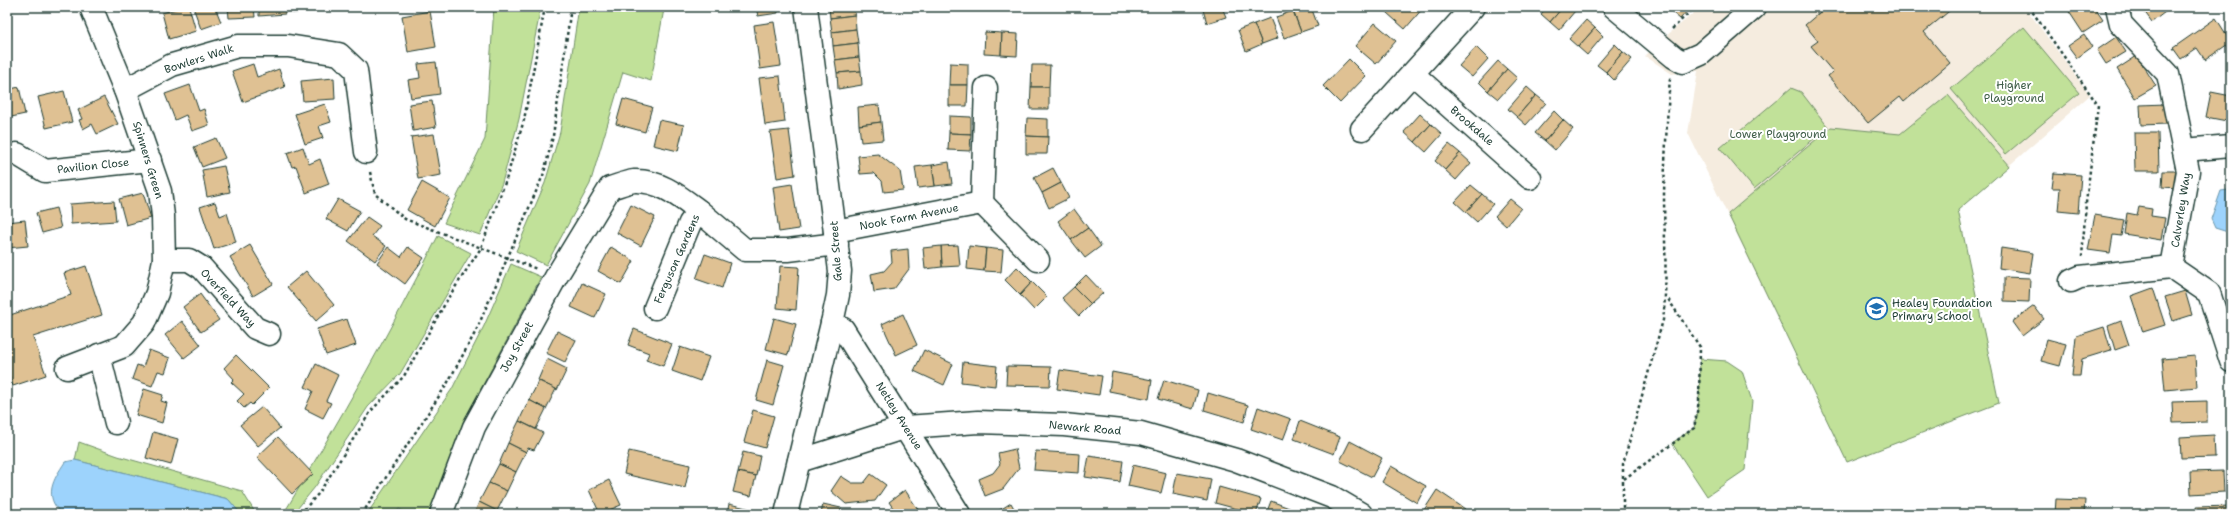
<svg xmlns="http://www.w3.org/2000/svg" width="2238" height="521" font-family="'Shantell Sans',sans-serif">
<rect width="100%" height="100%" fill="#fff"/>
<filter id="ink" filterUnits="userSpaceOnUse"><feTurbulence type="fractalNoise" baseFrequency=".025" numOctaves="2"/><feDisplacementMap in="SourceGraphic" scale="8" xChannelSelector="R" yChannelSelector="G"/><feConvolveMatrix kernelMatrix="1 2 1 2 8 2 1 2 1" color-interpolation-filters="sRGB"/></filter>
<g filter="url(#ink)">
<polygon fill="#f5ecdf" points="1701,7 2025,7 2090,95 1958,210 1999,403 1847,462 1688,133 1698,71 1672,74 1645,56 1666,36"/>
<g fill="#c1e199" stroke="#708f66">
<polygon points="494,7 541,7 519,119 502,183 480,235 444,223 485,139"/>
<polygon points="579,7 655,7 664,9 651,81 623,72 590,184 546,265 516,251 545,183 560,132"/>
<polygon points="2024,27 2079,93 2006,154 1951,89"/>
<polygon points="1791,88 1801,92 1828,127 1754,189 1720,148"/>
<polygon points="1948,95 2009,166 1958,210 1999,403 1847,462 1728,214 1831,127 1900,134"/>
<path d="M438,236L471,253L400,374L368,407L315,487L293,514H278L287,508C340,419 392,329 438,236Z"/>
<polygon points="511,264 541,277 464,420 429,514 409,514 399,509 393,514 367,514 452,389 484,326"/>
<polygon points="1700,359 1727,361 1742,371 1752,401 1745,470 1707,496 1672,443 1694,428 1699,401"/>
<polygon points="79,442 118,456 242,491 256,514 241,514 228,499 75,460"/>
</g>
<g fill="#9dd3fc" stroke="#6b97ac">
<polygon points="2228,190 2231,190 2231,233 2215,228 2211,219 2221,191"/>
<path d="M75,460L228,499L241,514H62C43,496 53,480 65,462Z"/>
</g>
<g fill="#dfc193" stroke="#1f3d34">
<polygon points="183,7 189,7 196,31 169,39 162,13"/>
<polygon points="193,7 215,7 221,22 201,29"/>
<polygon points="228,7 254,7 255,17 229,18"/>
<polygon points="259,7 285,7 285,14 259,16"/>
<polygon points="291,7 317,7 318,11 292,13"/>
<polygon points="756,7 777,7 778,13 758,16"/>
<polygon points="829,7 854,7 855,15 830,18"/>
<polygon points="1202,7 1222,7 1226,17 1207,23"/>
<polygon points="1303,7 1311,7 1318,26 1301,32 1293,11"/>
<polygon points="1392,7 1424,7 1405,29 1387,13"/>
<polygon points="1547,7 1563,7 1550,22 1541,14"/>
<polygon points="1563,7 1571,7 1575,11 1559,30 1550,22"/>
<polygon points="1666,7 1691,7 1680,19"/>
<polygon points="1826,7 1954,7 1924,32 1950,63 1904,102 1900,97 1868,123 1828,76 1833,72 1811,46 1818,41 1805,25"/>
<polygon points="2066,7 2094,7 2103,20 2083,33"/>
<polygon points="2141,7 2168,7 2169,9 2152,22"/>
<polygon points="430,11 436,47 408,52 402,16"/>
<polygon points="1293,11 1301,32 1284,38 1276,17"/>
<polygon points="855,15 856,29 832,32 830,18"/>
<polygon points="1270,18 1278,38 1262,44 1254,24"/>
<polygon points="2216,18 2231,42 2205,60 2197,48 2181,59 2173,48"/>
<polygon points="1586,20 1595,28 1578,47 1569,39"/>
<polygon points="774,22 781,66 760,69 754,25"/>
<polygon points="1375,23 1396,41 1376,64 1355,46"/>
<polygon points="1254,24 1262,44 1246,51 1238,30"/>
<polygon points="1595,28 1603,36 1587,55 1578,47"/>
<polygon points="856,29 858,43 833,46 832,32"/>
<polygon points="985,32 1002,33 1001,55 984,54"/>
<polygon points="1002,33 1018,34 1017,56 1001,55"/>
<polygon points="2084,35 2092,47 2077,58 2068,46"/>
<polygon points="2116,37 2126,52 2106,64 2097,50"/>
<polygon points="858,43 859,57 835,60 833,46"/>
<polygon points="1615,44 1623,52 1606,72 1597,65"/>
<polygon points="1476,47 1488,59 1472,77 1459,66"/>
<polygon points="1623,52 1632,59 1614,80 1606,72"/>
<polygon points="2137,56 2156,86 2135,98 2117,69"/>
<polygon points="859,57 861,71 837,73 835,60"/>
<polygon points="1349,59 1366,76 1340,103 1323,86"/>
<polygon points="1498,61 1507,69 1488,91 1479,82"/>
<polygon points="436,62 440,94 411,98 408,80 420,78 418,64"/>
<polygon points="950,63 968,64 968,85 949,85"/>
<polygon points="253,64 257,77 279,69 285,87 243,102 232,71"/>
<polygon points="1032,65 1050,65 1049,87 1031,87"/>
<polygon points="1507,69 1517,78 1498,99 1488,91"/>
<polygon points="861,71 862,85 838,89 837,73"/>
<polygon points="780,76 785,122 765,125 759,78"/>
<polygon points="334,78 335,99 303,101 301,81"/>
<polygon points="190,85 199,111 204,109 209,125 192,131 186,115 175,120 165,94"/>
<polygon points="949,85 968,85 967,106 949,106"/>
<polygon points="19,87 25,114 7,118 7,90"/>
<polygon points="1031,87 1049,87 1049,109 1030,109"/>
<polygon points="1527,87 1536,95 1517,117 1508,109"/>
<polygon points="64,91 72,122 46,128 38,97"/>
<polygon points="2211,92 2231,96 2227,121 2206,117"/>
<polygon points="1536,95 1546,103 1526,125 1517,117"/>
<polygon points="104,97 118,124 97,134 92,124 83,129 79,120 82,119 78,110"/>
<polygon points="623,99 652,107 645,132 616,124"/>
<polygon points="432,101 436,127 413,131 409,104"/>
<polygon points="325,104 331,122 319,126 323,138 305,144 295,114"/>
<polygon points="2166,104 2167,124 2141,125 2140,105"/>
<polygon points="879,105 881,122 859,125 858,107"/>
<polygon points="1554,111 1563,120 1545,141 1535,133"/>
<polygon points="1420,114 1431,124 1415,142 1404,132"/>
<polygon points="949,116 971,117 971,134 949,133"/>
<polygon points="1027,118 1048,119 1048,137 1026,136"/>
<polygon points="659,120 684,125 678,151 653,145"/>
<polygon points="1563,120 1573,129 1555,150 1545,141"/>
<polygon points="881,122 883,140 861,142 859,125"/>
<polygon points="1431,124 1442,134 1426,152 1415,142"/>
<polygon points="789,130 795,175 777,178 770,132"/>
<polygon points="949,133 971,134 970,151 948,150"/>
<polygon points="2134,133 2158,133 2159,171 2135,171"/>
<polygon points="434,134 441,175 418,179 411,137"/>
<polygon points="1026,136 1048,137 1047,154 1026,154"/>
<polygon points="216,138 225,158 202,167 194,147"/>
<polygon points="1449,144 1460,153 1445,170 1435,161"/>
<polygon points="303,147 309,164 320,159 329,184 306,193 296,166 292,167 287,153"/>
<polygon points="1460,153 1471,163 1456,180 1445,170"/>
<polygon points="878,154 900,171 903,190 884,192 882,181 874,173 860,174 858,156"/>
<polygon points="949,162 952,184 935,186 932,165"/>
<polygon points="932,165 935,186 918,188 915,167"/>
<polygon points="224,166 230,192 207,197 202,170"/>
<polygon points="1053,168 1061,183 1042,193 1034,178"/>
<polygon points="2163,171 2178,171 2178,188 2162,187"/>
<polygon points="2054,173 2081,175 2078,213 2058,211 2060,188 2052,188"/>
<polygon points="422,182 450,198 435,226 407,210"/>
<polygon points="1061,183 1069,198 1049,208 1042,193"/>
<polygon points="792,184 799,229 779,232 773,187"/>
<polygon points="1471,185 1482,194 1466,212 1455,202"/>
<polygon points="143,193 151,218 126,225 119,199"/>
<polygon points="1482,194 1493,204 1477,222 1466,212"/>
<polygon points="338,199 360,211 348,231 326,219"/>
<polygon points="1510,199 1521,208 1506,226 1495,216"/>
<polygon points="114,201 116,221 71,224 70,204"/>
<polygon points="215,202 220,216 227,213 236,242 214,249 200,207"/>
<polygon points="631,205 655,217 641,246 617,233"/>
<polygon points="2139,207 2152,209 2151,216 2165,218 2161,240 2124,234 2127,213 2137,215"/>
<polygon points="56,208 61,228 42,233 36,213"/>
<polygon points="1074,209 1088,228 1071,240 1058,221"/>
<polygon points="2095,215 2124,220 2121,236 2113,235 2110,253 2088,250"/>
<polygon points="367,217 380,226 372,236 386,246 375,261 348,241"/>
<polygon points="25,220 28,246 7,248 7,222"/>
<polygon points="1088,228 1101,246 1085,258 1071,240"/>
<polygon points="250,245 273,284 253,296 230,257"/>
<polygon points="958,245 960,266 942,267 941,246"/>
<polygon points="941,246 942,267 925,269 923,248"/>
<polygon points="969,246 986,248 984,271 967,269"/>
<polygon points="388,247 401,257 408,247 424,258 405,284 377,263"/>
<polygon points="611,247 634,261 621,284 598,271"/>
<polygon points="986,248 1003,250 1001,272 984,271"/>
<polygon points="2001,248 2033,253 2030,273 1999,268"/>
<polygon points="908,249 909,269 894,289 874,292 871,274 884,271 892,262 891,251"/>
<polygon points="705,254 730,263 722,288 696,279"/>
<polygon points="86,266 102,315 33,337 46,375 13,386 7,368 7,316 71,295 64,273"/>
<polygon points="780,266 799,267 796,310 777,308"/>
<polygon points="1017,267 1032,282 1020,295 1005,280"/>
<polygon points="306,271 334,305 316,321 287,287"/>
<polygon points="1086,275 1103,293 1091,304 1074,287"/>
<polygon points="2004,277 2030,278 2029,302 2004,301"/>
<polygon points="1032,282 1047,297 1034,310 1020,295"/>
<polygon points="582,283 606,294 595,318 571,307"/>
<polygon points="1074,287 1091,304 1079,316 1062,298"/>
<polygon points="2153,288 2165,325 2143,332 2131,296"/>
<polygon points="2185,291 2192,315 2173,321 2165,297"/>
<polygon points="200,294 219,320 201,332 183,307"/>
<polygon points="2034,306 2044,319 2022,336 2012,322"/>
<polygon points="903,314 917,345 896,355 882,324"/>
<polygon points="774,318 796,324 788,355 766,349"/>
<polygon points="347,319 356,345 326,355 317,329"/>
<polygon points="182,321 201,345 184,358 165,335"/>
<polygon points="2121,321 2129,345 2115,350 2108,326"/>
<polygon points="2104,327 2111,350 2082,359 2080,376 2072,376 2076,336"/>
<polygon points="634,329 672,344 663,366 646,360 649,353 628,345"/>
<polygon points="557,331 576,340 565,362 546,353"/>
<polygon points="2047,339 2066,344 2060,366 2041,361"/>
<polygon points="680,347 709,357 700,381 672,371"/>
<polygon points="149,350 170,358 165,373 158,371 152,386 132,379 137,365 143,367"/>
<polygon points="924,350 953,364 944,385 914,371"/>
<polygon points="236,355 269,388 252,405 250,403 244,408 237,401 244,394 231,382 234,379 224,368"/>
<polygon points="2195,356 2197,387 2165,390 2162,359"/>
<polygon points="547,359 567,369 557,390 538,380"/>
<polygon points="767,360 784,365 773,405 756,400"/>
<polygon points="963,362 997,366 995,386 961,382"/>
<polygon points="316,364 338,375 326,401 331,403 323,418 305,409 313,391 305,387"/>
<polygon points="1007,366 1051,367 1050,386 1006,385"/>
<polygon points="1060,370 1102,376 1099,395 1057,389"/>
<polygon points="1112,372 1152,380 1149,399 1109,391"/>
<polygon points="1164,380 1198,390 1193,409 1158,399"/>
<polygon points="539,381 556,389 546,409 529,400"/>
<polygon points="144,389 163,395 161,401 167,403 162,423 136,415"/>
<polygon points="1208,393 1248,405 1244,422 1204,410"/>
<polygon points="529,400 546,409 536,429 519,421"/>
<polygon points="2207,401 2207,422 2173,423 2172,402"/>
<polygon points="262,407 280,428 258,446 240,425"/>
<polygon points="1258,407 1291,419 1283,440 1251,429"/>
<polygon points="753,410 774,416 765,448 744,442"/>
<polygon points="519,421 543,433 534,450 528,448 526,452 508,443"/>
<polygon points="1300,421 1340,437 1334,454 1294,439"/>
<polygon points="153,432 178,439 171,465 146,458"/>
<polygon points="2214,435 2215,457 2181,458 2180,437"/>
<polygon points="278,437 313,474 292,494 257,457"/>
<polygon points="1350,441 1382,458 1372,477 1340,461"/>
<polygon points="508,443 526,452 516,472 499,464"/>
<polygon points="1015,449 1019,468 1003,489 985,496 979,479 993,473 1000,464 998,453"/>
<polygon points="629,451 690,465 685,488 624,474"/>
<polygon points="1036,451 1080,454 1079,473 1034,470"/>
<polygon points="743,452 760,456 756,476 738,472"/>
<polygon points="1089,456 1123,461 1120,482 1085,477"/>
<polygon points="499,464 516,472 507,491 489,483"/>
<polygon points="1133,465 1166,473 1161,493 1128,486"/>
<polygon points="1391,466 1426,486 1417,503 1382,482"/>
<polygon points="2223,471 2224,492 2191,494 2190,472"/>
<polygon points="738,472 756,476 751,496 733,492"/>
<polygon points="1177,473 1211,479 1207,501 1173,494"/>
<polygon points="871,474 886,485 875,501 846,504 831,491 841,476 852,483 864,483"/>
<polygon points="609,480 621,505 600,514 589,490"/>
<polygon points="489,483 507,491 497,511 479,502"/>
<polygon points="1219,487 1261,499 1256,514 1215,503"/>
<polygon points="905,490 921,514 897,514 889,502"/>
<polygon points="1437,490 1465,509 1462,514 1431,514 1424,510"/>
<polygon points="2056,499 2085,500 2084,514 2055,514"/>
<polygon points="1271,501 1302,513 1302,514 1266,514"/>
<polygon points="479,502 503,514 474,514"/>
<polygon points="1011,503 1017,514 996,514 995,513"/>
<polygon points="729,504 751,509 750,514 727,514"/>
<polygon points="823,504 841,508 840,514 821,514"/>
<polygon points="2231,506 2231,514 2197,514 2196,507"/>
</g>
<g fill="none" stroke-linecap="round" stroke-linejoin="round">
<defs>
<g id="minor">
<polyline points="1614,7 1674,57 1683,62 1701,54 1755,7"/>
<polyline points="2117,7 2121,24 2168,74 2188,171 2171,267"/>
<polyline points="1413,74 1530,178"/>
<polyline points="125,90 172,65 238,46 288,46 339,54 356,70 366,152"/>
<polyline points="1362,129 1473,7"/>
<polyline points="2184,150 2231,146"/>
<polyline points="17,154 45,171 150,160"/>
<polyline points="982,203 986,88"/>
<polyline points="699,211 745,250 788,250 837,244"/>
<polyline points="835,231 982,203 1038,260"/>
<polyline points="164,260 189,260 202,268 255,328 269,334"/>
<polyline points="2071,281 2080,277 2171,267 2209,293 2231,361"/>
<polyline points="832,323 843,329 959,514"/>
<polyline points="99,355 116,423"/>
<polyline points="67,368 124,346 144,323 157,293 164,260 163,216 160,191 125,90 91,7"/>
<polyline points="799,461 906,427 978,422 1064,425 1141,433 1236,460 1332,497 1361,514"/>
<path d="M441,514L474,427L556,277L610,188C617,186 627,182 634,181C660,180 680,197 699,211L690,223L655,308"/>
<polyline points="786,514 832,323 838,295 840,271 806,7"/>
</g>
</defs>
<use href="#minor" stroke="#1f3d34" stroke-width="25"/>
<g stroke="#1f3d34" stroke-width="2.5" stroke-dasharray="3 3" stroke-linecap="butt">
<polyline points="2029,7 2098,105 2086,203 2082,257"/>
<polyline points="1672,29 1695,7"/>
<polyline points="370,172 375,194 405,219 537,269"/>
<polyline points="1624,479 1694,428 1699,401 1700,347 1666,296"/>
<polyline points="300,514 319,493 371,411 404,376 450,295 481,248 506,180 524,120 545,7"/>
<polyline points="362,514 447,384 476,331 544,173 553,136 571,7"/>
<path d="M1623,514V464L1663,320C1668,278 1664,236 1664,194C1665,156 1667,117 1670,78"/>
</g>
<use href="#minor" stroke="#fff" stroke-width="22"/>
</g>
</g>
<defs>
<symbol id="school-ring" viewBox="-11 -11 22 22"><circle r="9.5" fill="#fff" stroke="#1f6fb2" stroke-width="1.5"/><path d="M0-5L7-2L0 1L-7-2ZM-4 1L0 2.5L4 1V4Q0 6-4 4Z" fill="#1f6fb2"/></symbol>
</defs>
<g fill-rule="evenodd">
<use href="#school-ring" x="1864" y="296" width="25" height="25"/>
</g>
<g text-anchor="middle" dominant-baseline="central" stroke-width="4" stroke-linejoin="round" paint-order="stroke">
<g font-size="11" fill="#1f3d34" stroke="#fff">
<text transform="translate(199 59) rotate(-18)">Bowlers Walk</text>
<text transform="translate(1472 126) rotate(41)">Brookdale</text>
<text transform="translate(148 160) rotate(73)">Spinners Green</text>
<text transform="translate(93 166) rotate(-6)">Pavilion Close</text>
<text transform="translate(2181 210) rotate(-81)">Calverley Way</text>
<text transform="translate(909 217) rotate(-11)">Nook Farm Avenue</text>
<text transform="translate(836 251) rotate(-94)">Gale Street</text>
<text transform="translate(677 259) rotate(-66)">Ferguson Gardens</text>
<text transform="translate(228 298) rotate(47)">Overfield Way</text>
<text transform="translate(517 347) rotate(-61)">Joy Street</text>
<text transform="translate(899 416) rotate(58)">Netley Avenue</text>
<text transform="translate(1085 428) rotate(5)">Newark Road</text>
</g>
<g font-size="11" fill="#3f5e48" stroke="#fff">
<text x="2014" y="85">Higher<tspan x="2014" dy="13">Playground</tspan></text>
<text x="1778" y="134">Lower Playground</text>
</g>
<g font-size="11" fill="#1f3d34" stroke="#fff" text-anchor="start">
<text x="1892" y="303">Healey Foundation<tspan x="1892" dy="13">Primary School</tspan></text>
</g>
</g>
<rect width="2238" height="521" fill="none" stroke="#fff" stroke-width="24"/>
<rect x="12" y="12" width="2214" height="497" fill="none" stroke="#1f3d34" stroke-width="1.5" filter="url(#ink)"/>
</svg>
